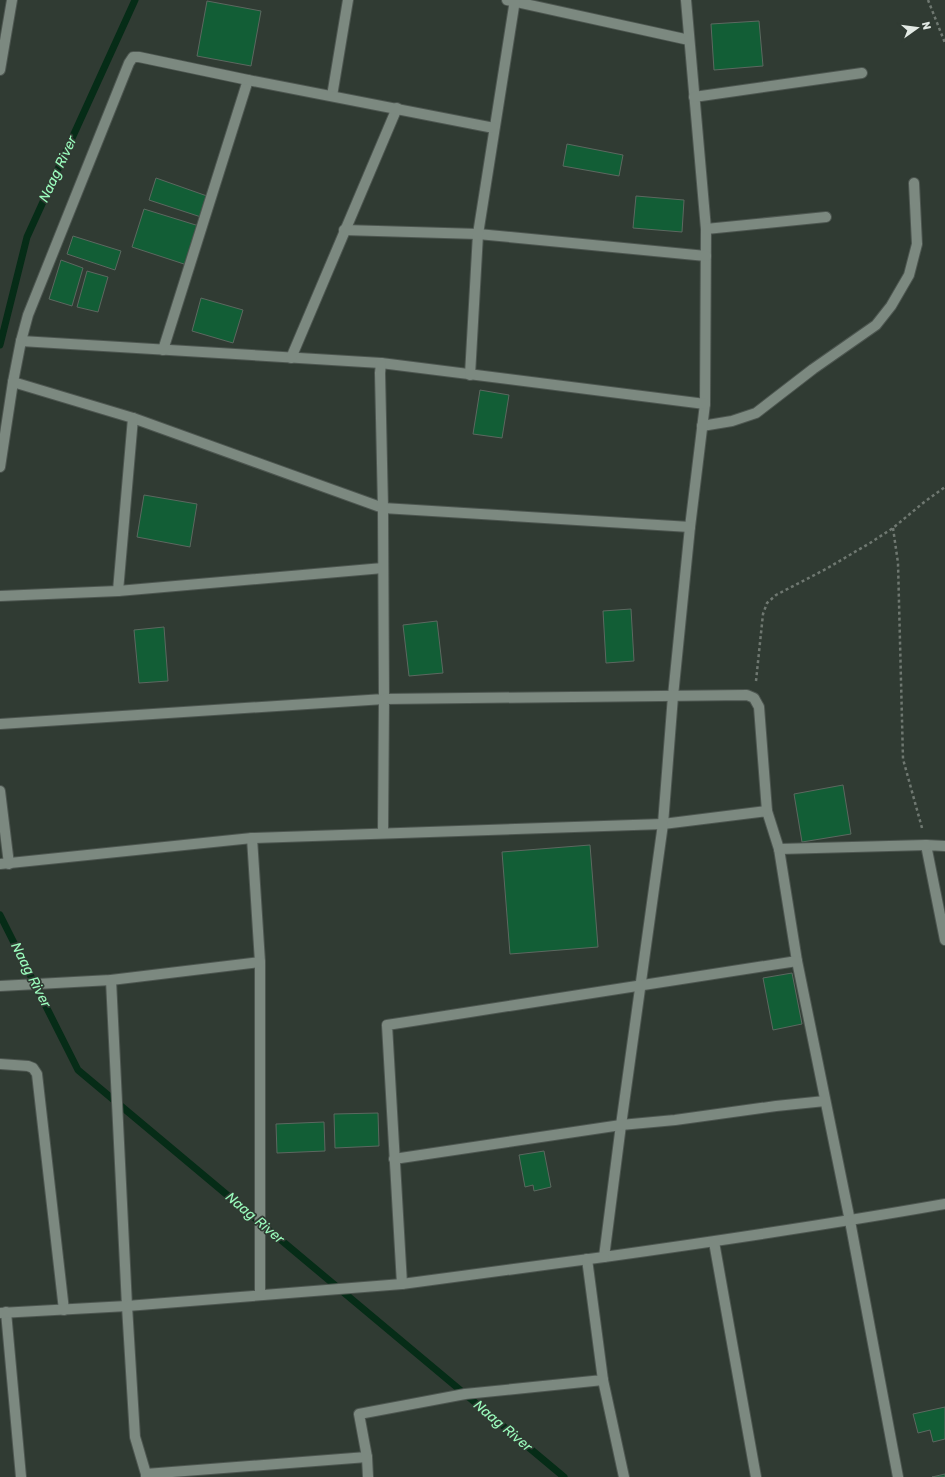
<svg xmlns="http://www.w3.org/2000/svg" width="945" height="1477" font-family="Rubik,sans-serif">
<rect width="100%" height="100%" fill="#303b33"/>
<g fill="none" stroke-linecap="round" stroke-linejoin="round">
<g stroke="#062c17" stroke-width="7">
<polyline points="0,345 27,237 135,0"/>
<polyline points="0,915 78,1070 564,1477"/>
</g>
</g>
<g fill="#125e36" stroke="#5c6860">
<polygon points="207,1 261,11 251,66 197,56"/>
<polygon points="759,21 763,66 714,70 711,24"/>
<polygon points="567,144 623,155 619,176 563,166"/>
<polygon points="156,178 207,196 201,217 149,200"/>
<polygon points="636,196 684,200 682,232 633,228"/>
<polygon points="144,209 199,226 187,265 132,247"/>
<polygon points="73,236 121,251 115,270 67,254"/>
<polygon points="61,260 83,268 72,306 49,299"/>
<polygon points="87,271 108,277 98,312 77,307"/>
<polygon points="201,298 243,310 233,343 192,331"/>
<polygon points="480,390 509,395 502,438 473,434"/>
<polygon points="144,495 197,504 190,547 137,537"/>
<polygon points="631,609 634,661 606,663 603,611"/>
<polygon points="437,621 443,673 409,676 403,625"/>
<polygon points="164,627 168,681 139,683 134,630"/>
<polygon points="843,785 851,834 802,842 794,794"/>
<polygon points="590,845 598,947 510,954 502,852"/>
<polygon points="792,973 802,1024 773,1030 763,978"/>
<polygon points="378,1113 379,1146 335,1148 334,1114"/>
<polygon points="324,1122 325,1151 277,1153 276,1124"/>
<polygon points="544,1151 551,1187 534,1191 533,1185 525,1187 519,1155"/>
<polygon points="945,1407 945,1439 933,1442 930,1430 918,1433 913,1414"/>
<polygon points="945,1474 945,1477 932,1477"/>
</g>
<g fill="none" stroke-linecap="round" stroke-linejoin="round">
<defs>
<g id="lane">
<polyline points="702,426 732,421 756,413 813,369 876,325 891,306 909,275 917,244 914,183"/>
<polyline points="0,1064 28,1066 33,1068 37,1074 64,1310"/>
</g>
<g id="street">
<polyline points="507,0 689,40"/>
<polyline points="686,0 706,229 705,404 690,527 673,696 663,824 767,811 779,849 797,961 850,1221 898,1477"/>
<polyline points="0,70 12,0"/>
<polyline points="332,96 348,0"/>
<polyline points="694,97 862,73"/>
<polyline points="706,229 826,217"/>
<polyline points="344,230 478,234 706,256"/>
<polyline points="21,341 381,363 705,404"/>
<polyline points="163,350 248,80"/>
<polyline points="291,358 397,108"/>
<polyline points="470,375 478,234 515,0"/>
<polyline points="13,382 21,341 28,315 129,63 133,57 139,57 248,80 494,128"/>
<polyline points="133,418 383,508 690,527"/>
<polyline points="0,467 13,382 133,418 118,591"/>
<polyline points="0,596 118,591 383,568"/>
<polyline points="0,724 384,699 383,508 380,373 381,363"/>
<polyline points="0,791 9,864"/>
<polyline points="383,833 384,699 747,695 754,698 759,707 767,811"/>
<polyline points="252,838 260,962 260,1295"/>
<polyline points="945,846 926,845 945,940"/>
<polyline points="779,849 926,845"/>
<path d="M0,864L252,838L663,824L621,1125L604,1257C718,1241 832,1224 945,1204"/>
<polyline points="111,980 127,1306 135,1437 146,1474"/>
<polyline points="0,986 111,980 260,962"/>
<polyline points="394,1159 621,1125 675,1120 776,1106 825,1101"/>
<polyline points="714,1242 756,1477"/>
<polyline points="402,1284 387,1025 797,961"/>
<polyline points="6,1312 21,1477"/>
<polyline points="0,1313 127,1306 402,1284 604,1257"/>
<polyline points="603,1380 624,1477"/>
<polyline points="146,1477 146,1474 367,1457"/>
<polyline points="368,1477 367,1457 359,1414 465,1394 603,1380 587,1259"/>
</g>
</defs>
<use href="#lane" stroke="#4d5650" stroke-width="12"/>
<use href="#street" stroke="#4d5650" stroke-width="12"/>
<g stroke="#6f7871" stroke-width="2.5" stroke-dasharray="3 3" stroke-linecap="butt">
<polyline points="928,0 945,43"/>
<polyline points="893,528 898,563 903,759 922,828"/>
<polyline points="756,681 763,614 767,603 776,595 826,569 870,543 893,528 923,503 945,487"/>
</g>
<use href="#lane" stroke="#7c8980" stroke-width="10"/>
<use href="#street" stroke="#7c8980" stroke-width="10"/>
</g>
<g text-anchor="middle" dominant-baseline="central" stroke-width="3.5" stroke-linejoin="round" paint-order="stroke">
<g font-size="14" font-style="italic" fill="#9bfcbd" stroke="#303b33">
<text transform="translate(58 169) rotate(-65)">Naag River</text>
<text transform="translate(31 975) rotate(63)">Naag River</text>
<text transform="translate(255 1218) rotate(40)">Naag River</text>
<text transform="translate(503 1426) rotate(40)">Naag River</text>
</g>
</g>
<g transform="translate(917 28) rotate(76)" stroke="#303b33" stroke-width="3" paint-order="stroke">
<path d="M0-3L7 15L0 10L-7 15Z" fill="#e3eae5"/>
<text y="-6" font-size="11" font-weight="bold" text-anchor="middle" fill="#e3eae5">N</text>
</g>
</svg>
